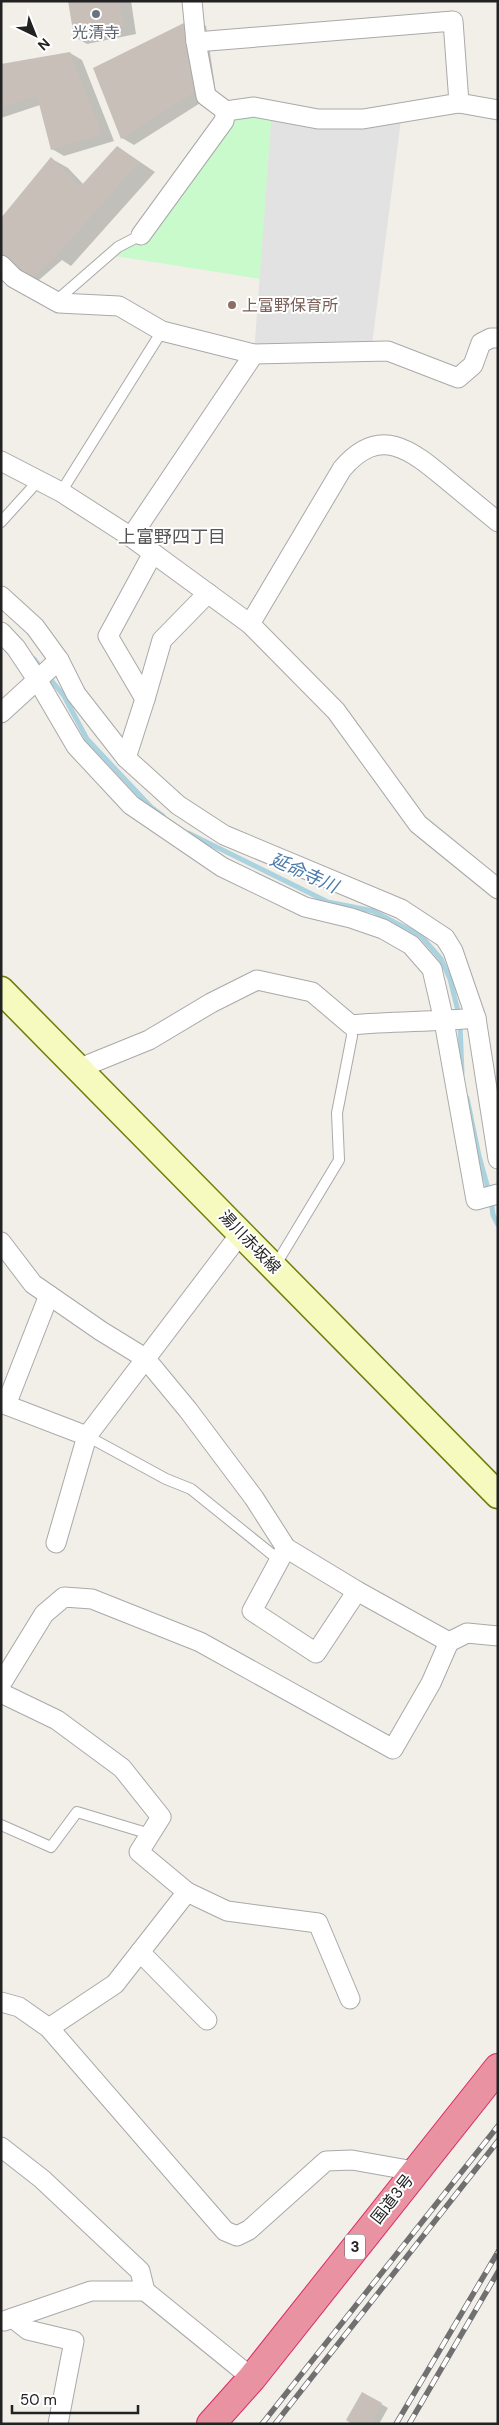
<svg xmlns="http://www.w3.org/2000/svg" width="499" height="2425" font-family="'DM Sans','Noto Sans JP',sans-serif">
<rect width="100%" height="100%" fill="#f2efe9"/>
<polygon fill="#c8facc" points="272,110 260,279 109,255 141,235 226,111"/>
<polygon fill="#e2e2e2" points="272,110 402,112 371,352 254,354"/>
<g fill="#0003">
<polygon points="69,1 131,1 136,34 87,44 75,37"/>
<polygon points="194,19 206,26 216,93 134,145 122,138"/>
<polygon points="70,53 82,60 114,141 64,156 52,149 40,105 1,118 1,65"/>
<polygon points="118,147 155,172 71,266 62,260 32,286 26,283 52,159 68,168 84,185"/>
<polygon points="362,2393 388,2408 379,2424 354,2424"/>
</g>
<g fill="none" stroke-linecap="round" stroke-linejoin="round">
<g stroke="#aad3df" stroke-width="5">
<polyline points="34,659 64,696 87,739 151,807 163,816"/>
<polyline points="188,833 328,902 373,911 421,936 441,959 450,979 459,1015"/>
<polyline points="460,1024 462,1073"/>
<polyline points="467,1098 479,1156 489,1192"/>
<polyline points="491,1200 493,1215 498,1225"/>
</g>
</g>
<g fill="#c7bfb8">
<polygon points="68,1 120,1 124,27 74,37"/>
<polygon points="194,18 204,86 121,139 93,68"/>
<polygon points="70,52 102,134 51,150 37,96 1,107 1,64"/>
<polygon points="117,146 139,162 55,258 25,284 1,265 1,218 51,157 80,187"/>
<polygon points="362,2392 382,2403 371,2424 352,2424 346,2420"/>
</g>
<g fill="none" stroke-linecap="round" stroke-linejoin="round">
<defs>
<g id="lane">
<polyline points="56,301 118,247 141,235"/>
<polyline points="61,492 162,331"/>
<polyline points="1,522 39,480"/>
<polyline points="275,1266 339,1160 337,1113 352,1036 351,1025"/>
<polyline points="87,1436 166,1479 191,1489 279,1560"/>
<polyline points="1,1825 51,1847 77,1812 150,1834"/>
</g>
<g id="street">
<polyline points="192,1 196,42 206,96 226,111 254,107 318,119 363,119 459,103 498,110"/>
<polyline points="196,42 453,21 459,103"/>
<polyline points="141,235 224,121 226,111"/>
<polyline points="1,265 14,278 59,303 119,306 162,331 254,354 388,351 458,378 473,365 481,343 491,338 498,338"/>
<polyline points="1,461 61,492 131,537 250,624 336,711 418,824 498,889"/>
<polyline points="131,537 254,354"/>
<polyline points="1,596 35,627 59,660 76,694 126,758 178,805 224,835 401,909 445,938 453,951 476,1018 498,1159"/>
<path d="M250,624L342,469C380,424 411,450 447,480C464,494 481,508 498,522"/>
<polyline points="1,632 16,648 38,681 76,746 131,805 222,867 305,907 351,918 383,929 411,945 432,969 444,1021 476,1200 498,1194"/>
<polyline points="145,699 162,640 208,593"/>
<polyline points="1,713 59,660"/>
<polyline points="126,758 145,699 108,636 153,553"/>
<path d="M80,1068L149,1040L211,1003L257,980L312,992L351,1025C393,1021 434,1022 476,1018"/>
<polyline points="1,1242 33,1284 101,1331 145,1358 188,1410 254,1498 286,1548 357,1591 449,1642"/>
<polyline points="1,1403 87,1436"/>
<polyline points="6,1405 49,1295"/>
<polyline points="56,1543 87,1436 241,1233"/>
<polyline points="286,1548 252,1611 316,1653 357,1591"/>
<polyline points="1,1684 44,1614 64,1597 92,1599 200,1642 393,1749 431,1683 449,1642 467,1633 498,1636"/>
<polyline points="1,1693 57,1720 122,1768 161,1817 139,1852 187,1892 115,1984 49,2028"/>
<polyline points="187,1892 227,1911 318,1923 350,1999"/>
<polyline points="140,1952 207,2020"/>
<polyline points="1,2002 19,2007 49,2028 225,2231 237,2236 249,2230 326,2161 352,2160 414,2171"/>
<polyline points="1,2147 42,2179 140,2271 145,2291 252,2378"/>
<polyline points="13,2318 28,2330 74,2341 58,2424"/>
<polyline points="4,2321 91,2291 145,2291"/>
</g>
<polyline id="secondary" points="1,990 498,1495"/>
<polyline id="highway" points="211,2424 252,2378 498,2068"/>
</defs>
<use href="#lane" stroke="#a9a9a9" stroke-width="12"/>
<use href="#street" stroke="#a9a9a9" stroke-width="21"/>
<use href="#secondary" stroke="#707d05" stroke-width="29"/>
<use href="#highway" stroke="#dc2a67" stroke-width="30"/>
<use href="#lane" stroke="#fff" stroke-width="10"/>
<use href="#street" stroke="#fff" stroke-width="19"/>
<use href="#secondary" stroke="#f7fabf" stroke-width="26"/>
<use href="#highway" stroke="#e892a2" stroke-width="28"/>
<defs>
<g id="rail">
<polyline points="262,2424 498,2126"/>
<polyline points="275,2424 498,2141"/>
<polyline points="396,2424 498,2252"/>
<polyline points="409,2424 498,2272"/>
</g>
</defs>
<use href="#rail" stroke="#707070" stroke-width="5.5"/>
<use href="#rail" stroke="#fff" stroke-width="4" stroke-dasharray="11" stroke-linecap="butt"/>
</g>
<circle fill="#6b7280" stroke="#fff" stroke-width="2" cx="96" cy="14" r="5"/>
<circle fill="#8d6e63" stroke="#fff" stroke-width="2" cx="232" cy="305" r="5"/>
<g text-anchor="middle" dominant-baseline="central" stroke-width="4" stroke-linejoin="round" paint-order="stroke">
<rect fill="#fff" stroke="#646464" stroke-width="1" x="345" y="2234.5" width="20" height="25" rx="4"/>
<g font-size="15" font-weight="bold" fill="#222">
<text x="355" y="2247">3</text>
</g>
<g font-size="16" fill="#5b616d" stroke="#fff">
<text x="96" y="32">光清寺</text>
</g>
<g font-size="16" fill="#785e54" stroke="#fff" text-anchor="start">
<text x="242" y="305">上富野保育所</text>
</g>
<g font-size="16" fill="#222" stroke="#fff">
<text transform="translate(250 1242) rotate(46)">湯川赤坂線</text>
<text transform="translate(392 2199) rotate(-52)">国道3号</text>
</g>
<g font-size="18" fill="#555" stroke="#fff">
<text x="172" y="537">上富野四丁目</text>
</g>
<g font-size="18" font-style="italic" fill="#4a7aab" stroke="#fff">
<text transform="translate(304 873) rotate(24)">延命寺川</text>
</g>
</g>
<rect width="499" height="2425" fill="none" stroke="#222222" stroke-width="5"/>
<g transform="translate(35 35) rotate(137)" stroke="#ffffff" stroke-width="4" paint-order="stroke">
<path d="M0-4L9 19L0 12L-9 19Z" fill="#222222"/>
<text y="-8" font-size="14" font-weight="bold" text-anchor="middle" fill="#222222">N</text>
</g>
<path d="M12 2405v8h126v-8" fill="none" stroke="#222222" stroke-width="2.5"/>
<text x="20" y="2405" font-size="15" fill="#222222" stroke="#ffffff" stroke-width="4" paint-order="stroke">50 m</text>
</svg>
